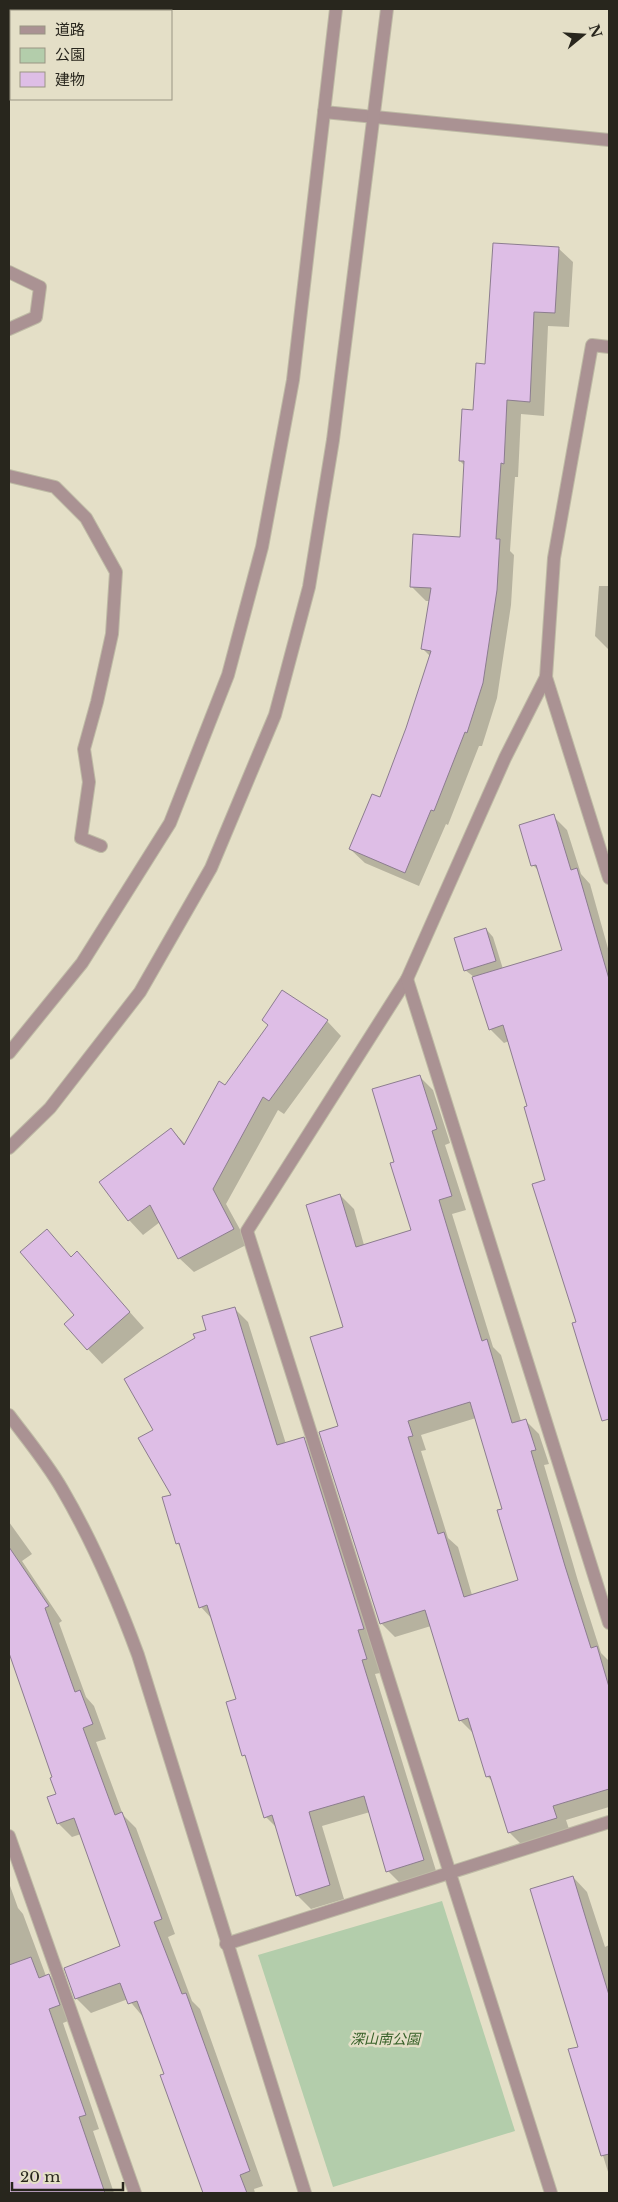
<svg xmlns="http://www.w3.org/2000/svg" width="618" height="2202" font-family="'Libre Baskerville','Noto Sans JP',serif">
<rect width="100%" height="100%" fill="#e4dfc7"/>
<polygon fill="#b3cdab" points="442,1901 515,2131 333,2187 258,1955"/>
<g fill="#0003" fill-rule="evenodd">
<polygon points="558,248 573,262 569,327 548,326 544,416 521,414 518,477 515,477 510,551 514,555 511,605 497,698 482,746 479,746 448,825 446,824 419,886 365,863 350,849 381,799 408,729 430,656 423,649 430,601 426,601 411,586 461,538 465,466 460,461 486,365"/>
<polygon points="599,586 609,586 609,650 595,636"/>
<polygon points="553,816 567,830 581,874 590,884 609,952 609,1395 605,1396 578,1323 529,1107 509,1041 504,1043 490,1029 474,977 465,970 486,929 493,937 503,969 563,951 540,872 533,865"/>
<polygon points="283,991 327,1021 341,1036 284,1114 278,1110 226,1204 248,1244 194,1272 179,1258 160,1222 143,1235 129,1220 171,1129 186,1145 269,1026"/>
<path d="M419,1076L433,1090L450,1143L445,1145L466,1210L452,1214L493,1347L501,1355L521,1421L525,1420L539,1434L549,1464L544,1465L578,1581L601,1653L609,1661V1807L566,1820L570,1832L523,1846L509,1832L493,1782L487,1776L474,1734L460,1720L431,1626L395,1637L381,1623L340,1427L344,1328L340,1195L354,1209L364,1245L412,1230L396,1163ZM476,1418L504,1510L520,1581L472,1595L458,1547L448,1538L421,1451L426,1450L421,1435Z"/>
<polygon points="46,1231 72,1258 77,1253 144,1328 102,1364 88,1349"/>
<polygon points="234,1308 248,1322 286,1444 303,1438 317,1452 377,1643 371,1644 380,1673 375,1674 437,1874 402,1885 388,1871 370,1812 322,1826 344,1899 311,1909 297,1895 277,1828 266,1817 247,1759 244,1755 237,1699 212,1619 201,1607 182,1548 177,1543 173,1495 154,1430 208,1331"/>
<polygon points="9,1522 32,1554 22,1561 62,1621 59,1623 86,1697 94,1706 106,1739 96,1742 123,1815 136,1828 175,1934 168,1937 192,2001 200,2009 263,2186 254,2189 255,2193 204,2193 162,2076 165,2074 144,2018 128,1999 91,2013 76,1998 122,1947 81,1834 72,1837 58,1823 57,1795 54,1778 9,1650 25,1643 9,1619"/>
<polygon points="573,1877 587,1892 605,1947 609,1945 609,2175 570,2050 579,2047"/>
<polygon points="9,1883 18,1908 23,1914 46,1976 49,1975 63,1989 73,2019 63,2023 99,2129 93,2131 114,2193 9,2193"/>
</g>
<g fill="#debee6" stroke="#8c7d8f" fill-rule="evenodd">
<polygon points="493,243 559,247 555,313 534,312 530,402 507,400 504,464 501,463 496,539 500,539 497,590 483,683 467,733 465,732 434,811 431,810 405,873 349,849 372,794 380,797 406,728 431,651 421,649 431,588 410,587 413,534 460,537 464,461 459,461 462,409 473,410 476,363 485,364"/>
<polygon points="554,814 571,870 577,868 609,979 609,1419 602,1421 572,1323 576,1322 532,1184 545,1180 524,1107 527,1106 503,1025 489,1030 472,977 562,950 536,865 531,866 519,825"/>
<polygon points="486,928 496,961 464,971 454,938"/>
<polygon points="282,990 328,1020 269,1101 263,1097 213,1189 234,1229 178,1259 150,1205 128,1221 99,1182 171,1128 184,1145 219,1081 225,1085 268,1025 262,1020"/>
<path d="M420,1075L437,1129L432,1131L452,1196L439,1200L462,1276L482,1341L487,1339L512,1423L526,1419L536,1450L531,1451L565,1566L591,1648L597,1646L609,1687V1789L553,1806L557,1818L508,1833L490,1776L486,1777L468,1718L459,1721L425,1610L380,1624L319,1432L338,1426L310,1337L343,1327L306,1205L340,1194L356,1247L411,1230L390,1163L394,1162L372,1089ZM470,1402L502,1509L497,1510L518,1580L464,1597L444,1532L438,1534L408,1437L413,1436L408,1421Z"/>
<polygon points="47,1229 71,1257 77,1251 130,1312 87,1350 64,1324 74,1315 20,1252"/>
<polygon points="235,1307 277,1445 304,1437 364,1629 358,1630 367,1659 362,1660 424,1860 386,1872 364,1796 309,1812 330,1885 296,1896 272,1815 264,1818 245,1755 242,1756 226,1702 236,1699 207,1605 199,1608 179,1543 176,1544 162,1497 171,1495 138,1438 153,1430 124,1379 195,1338 193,1334 206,1330 202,1316"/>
<polygon points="9,1547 49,1606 45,1608 75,1692 80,1690 93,1724 83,1728 115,1815 122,1812 162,1919 154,1922 182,1994 186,1993 250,2171 240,2175 247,2193 203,2193 160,2075 164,2074 137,2001 128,2004 120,1983 75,1999 64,1968 120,1946 74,1818 57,1824 47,1797 56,1794 50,1778 52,1777 9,1653"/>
<polygon points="573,1876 609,1995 609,2154 601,2156 568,2049 578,2047 530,1889"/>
<polygon points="31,1957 39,1978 49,1974 60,2005 49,2009 86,2115 79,2117 105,2193 9,2193 9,1965"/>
</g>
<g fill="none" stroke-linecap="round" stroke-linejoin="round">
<defs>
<g id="service">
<polyline points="9,272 40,287 36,317 9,329"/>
<polyline points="9,476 55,487 86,518 116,572 112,634 97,702 84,749 89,782 81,838 101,846"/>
</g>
<g id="minor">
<polyline points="609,347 592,345 554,558 546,677 609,878"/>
<polyline points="546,677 505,758 407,979 247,1231 551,2193"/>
<polyline points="407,979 609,1623"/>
<polyline points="9,1836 135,2193"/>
<polyline points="226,1944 609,1822"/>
</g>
<g id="tertiary">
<polyline points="324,112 609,140"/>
<polyline points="9,1053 82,963 170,823 228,675 262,547 293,380 336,9"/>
<polyline points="9,1148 50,1108 140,992 211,868 275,715 309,587 333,440 387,9"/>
<path d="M9,1415C27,1439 47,1463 62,1489C93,1542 117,1598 138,1655L305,2193"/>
</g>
</defs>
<use href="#service" stroke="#bebaa5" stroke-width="14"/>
<use href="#minor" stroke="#bebaa5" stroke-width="14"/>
<use href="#tertiary" stroke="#bebaa5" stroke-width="14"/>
<use href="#service" stroke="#aa9293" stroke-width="12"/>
<use href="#minor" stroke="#aa9293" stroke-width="12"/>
<use href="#tertiary" stroke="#aa9293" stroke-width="12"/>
</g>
<g text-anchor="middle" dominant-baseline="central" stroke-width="5" stroke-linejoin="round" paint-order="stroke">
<g font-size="14" font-style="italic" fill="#376028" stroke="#e4dfc7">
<text x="385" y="2039">深山南公園</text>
</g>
</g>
<rect width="618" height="2202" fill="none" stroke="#28261d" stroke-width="20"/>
<rect x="10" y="10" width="162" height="90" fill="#e4dfc7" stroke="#999583"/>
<rect x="20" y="26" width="25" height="8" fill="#aa9293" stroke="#999583"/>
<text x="55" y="35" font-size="15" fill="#28261d">道路</text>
<rect x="20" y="48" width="25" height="15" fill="#b3cdab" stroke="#999583"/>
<text x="55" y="60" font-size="15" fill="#28261d">公園</text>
<rect x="20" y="72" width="25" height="15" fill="#debee6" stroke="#999583"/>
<text x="55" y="85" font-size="15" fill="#28261d">建物</text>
<g transform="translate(583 35) rotate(72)" stroke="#e4dfc7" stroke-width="4" paint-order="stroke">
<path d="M0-4L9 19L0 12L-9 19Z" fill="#28261d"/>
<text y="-8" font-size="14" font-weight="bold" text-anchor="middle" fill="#28261d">N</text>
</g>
<path d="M12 2182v8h111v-8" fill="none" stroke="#28261d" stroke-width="2.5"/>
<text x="20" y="2182" font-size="15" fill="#28261d" stroke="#e4dfc7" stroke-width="4" paint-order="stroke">20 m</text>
</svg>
